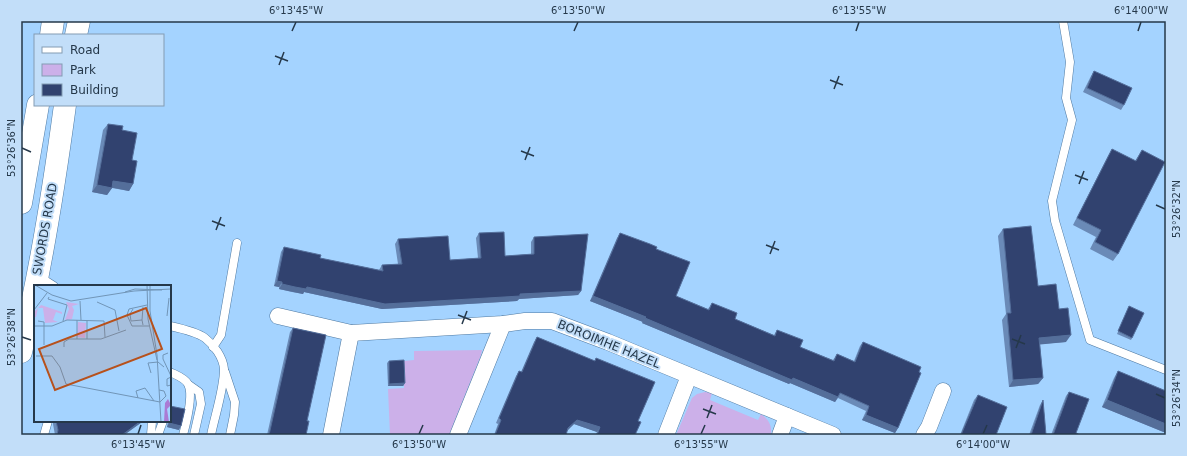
<svg xmlns="http://www.w3.org/2000/svg" width="1187" height="456" font-family="'DejaVu Sans',sans-serif">
<rect width="100%" height="100%" fill="#a4d3ff"/>
<g fill="#ccb0e9">
<polygon points="482,350 481,355 449,435 390,435 388,389 404,388 404,361 414,360 414,351"/>
<path d="M705,392L712,393L710,400L758,420L761,414C769,420 772,425 771,435H676L692,398L697,394Z"/>
</g>
<g fill="none" stroke-linecap="round" stroke-linejoin="round">
<defs>
<g id="lane">
<polyline points="1063,21 1070,62 1066,98 1072,120 1052,201 1055,221 1090,340 1166,370"/>
<polyline points="40,277 54,286"/>
<path d="M170,326C179,328 197,332 205,338C214,345 223,357 224,369C224,389 215,415 211,435"/>
<polyline points="213,347 221,335 237,243"/>
<path d="M170,372C176,375 185,378 188,384C194,395 186,424 183,435"/>
<polyline points="225,372 235,402 234,415 230,435"/>
<polyline points="189,385 199,392 201,404 194,435"/>
<polyline points="44,435 48,421"/>
<polyline points="151,435 152,421"/>
<polyline points="158,435 163,421"/>
</g>
<g id="street">
<polyline points="278,316 351,333 503,324 525,321 552,321 608,342 833,435"/>
<polyline points="331,435 351,333"/>
<polyline points="458,435 503,324"/>
<polyline points="666,435 689,376"/>
<polyline points="780,435 787,416"/>
<polyline points="924,435 929,427 943,391"/>
</g>
<g id="secondary">
<polyline points="51,35 53,21"/>
<polyline points="76,35 79,21"/>
<polyline points="21,203 38,105"/>
<path d="M21,352C41,271 54,187 65,105"/>
</g>
</defs>
<use href="#lane" stroke="#4e79a2" stroke-width="9"/>
<use href="#street" stroke="#4e79a2" stroke-width="17"/>
<use href="#secondary" stroke="#4e79a2" stroke-width="23"/>
<use href="#lane" stroke="#fff" stroke-width="8"/>
<use href="#street" stroke="#fff" stroke-width="16"/>
<use href="#secondary" stroke="#fff" stroke-width="22"/>
</g>
<g fill="#6a8ab7">
<polygon points="1094,71 1124,105 1121,110 1083,92 1091,76"/>
<polygon points="108,124 122,130 132,160 133,184 129,191 112,188 107,195 92,192 103,130"/>
<polygon points="1112,149 1135,161 1142,150 1118,254 1113,261 1090,249 1096,237 1073,225 1108,156"/>
<polygon points="1003,229 1038,286 1059,309 1066,342 1040,344 1043,378 1038,384 1009,387 1002,320 1006,314 998,236"/>
<polygon points="479,233 505,256 531,254 531,242 534,237 581,291 578,295 519,299 517,301 382,309 304,292 303,294 292,292 279,289 279,287 274,286 281,252 284,247 320,258 379,270 382,265 398,264 395,244 398,239 450,260 478,258 476,238"/>
<polygon points="620,233 656,249 676,296 708,309 712,303 735,319 774,335 777,330 800,347 833,360 837,354 854,361 860,346 863,342 919,372 898,428 895,433 862,420 866,411 838,398 835,402 790,383 789,384 642,323 643,322 590,301 617,238"/>
<polygon points="1129,306 1132,338 1131,340 1117,334 1128,309"/>
<polygon points="293,328 307,421 306,435 267,435 290,332"/>
<polygon points="537,337 594,361 596,358 638,421 635,435 595,435 597,432 574,424 567,430 566,435 494,435 498,424 496,423 516,376 519,371 521,372 534,342"/>
<polygon points="389,361 405,383 403,386 388,386 387,363"/>
<polygon points="1118,371 1166,391 1166,433 1102,407 1114,378"/>
<polygon points="1069,392 1076,433 1080,435 1051,435 1066,396"/>
<polygon points="978,395 996,435 960,435 974,400"/>
<polygon points="1043,400 1046,435 1029,435 1040,405"/>
<polygon points="170,406 179,430 167,427 168,421 170,421"/>
<polygon points="53,421 148,421 146,423 142,422 124,435 55,435 53,424"/>
</g>
<g fill="#546e9a">
<polygon points="113,181 133,184 129,191 109,187"/>
<polygon points="97,185 112,188 107,195 92,192"/>
<polygon points="277,281 282,282 279,287 274,286"/>
<polygon points="282,284 307,287 520,294 581,291 578,295 519,299 517,301 382,309 304,292 303,294 279,289"/>
<polygon points="593,296 646,317 643,322 590,301"/>
<polygon points="645,318 793,378 838,397 835,402 790,383 789,384 642,323"/>
<polygon points="1071,335 1066,342 1035,345 1039,338"/>
<polygon points="1043,378 1038,384 1009,387 1013,380"/>
<polygon points="405,383 403,386 388,386 389,384"/>
<polygon points="1107,400 1166,424 1166,433 1102,407"/>
<polygon points="866,415 898,428 895,433 862,420"/>
<polygon points="577,420 600,427 597,432 574,424 565,433 568,428"/>
<polygon points="141,421 148,421 146,423 142,422 124,435 122,435"/>
<polygon points="169,423 181,426 179,430 167,427"/>
</g>
<g fill="#31426f" stroke="#546e9a">
<polygon points="1094,71 1132,88 1124,105 1087,88"/>
<polygon points="108,124 123,126 122,130 137,133 132,160 137,161 133,184 113,181 112,188 97,185"/>
<polygon points="1112,149 1136,161 1142,150 1165,162 1118,254 1095,242 1101,230 1077,218"/>
<polygon points="1031,226 1038,286 1056,284 1059,309 1068,308 1071,335 1039,338 1043,378 1013,380 1007,313 1011,313 1003,229"/>
<polygon points="504,232 505,256 534,254 534,237 588,234 581,291 520,294 520,296 504,297 385,304 307,287 306,289 295,287 282,284 282,282 277,281 284,247 321,255 320,258 383,271 382,265 402,264 398,239 448,236 450,260 481,258 479,233"/>
<polygon points="620,233 650,244 657,247 656,249 690,262 676,296 709,310 712,303 737,313 735,319 775,336 777,330 803,340 800,347 834,361 837,354 855,362 863,342 921,367 919,372 921,373 898,428 866,415 869,406 840,393 838,397 793,378 792,380 645,318 646,317 593,296"/>
<polygon points="1129,306 1144,313 1132,338 1118,331"/>
<polygon points="293,328 326,335 307,421 309,421 306,435 269,435"/>
<polygon points="537,337 595,361 596,358 655,382 638,421 641,422 635,435 597,435 600,427 577,420 568,428 566,435 495,435 501,420 499,418 519,371 522,372"/>
<polygon points="404,360 405,383 389,384 389,361"/>
<polygon points="1118,371 1166,391 1166,424 1107,400"/>
<polygon points="1069,392 1089,399 1076,433 1080,435 1053,435"/>
<polygon points="978,395 1007,407 996,435 961,435"/>
<polygon points="1043,400 1046,435 1031,435"/>
<polygon points="170,406 185,409 181,426 169,423 171,417 170,415"/>
<polygon points="56,421 141,421 122,435 57,435 58,430"/>
</g>
<path fill="none" stroke="#25384a" stroke-width="1.5" d="M292,31L296,22M574,31L578,22M856,31L859,22M1138,31L1141,22M275,56L288,61M279,65L284,52M830,80L843,85M834,89L839,76M22,148L31,152M521,151L534,156M525,160L530,147M1075,175L1088,180M1079,184L1084,171M1156,205L1165,209M212,221L225,226M216,230L221,217M766,245L779,250M770,254L775,241M458,315L471,320M462,324L467,311M22,337L31,340M1012,339L1025,344M1016,348L1021,335M1156,394L1165,398M703,409L716,414M707,418L712,405M138,434L141,425M419,434L423,425M701,434L705,425M983,434L987,425"/>
<g text-anchor="middle" dominant-baseline="central" stroke-width="4" stroke-linejoin="round" paint-order="stroke">
<g font-size="12" fill="#25384a" stroke="#c2def9">
<text transform="translate(45 229) rotate(-80)">SWORDS ROAD</text>
<text transform="translate(609 344) rotate(22)">BOROIMHE HAZEL</text>
</g>
</g>
<g transform="translate(34 285)">
<rect width="137" height="137" fill="#a4d3ff"/>
<path d="M32,17L45,19L38,21L40,25L38,34L31,35L35,24ZM7,20L28,27V29L22,27L19,35L24,37L11,38L9,23H4L2,32H0V27ZM44,37L52,38L51,53L43,52Z" fill="#ccb0e9"/>
<path d="M134,114L137,120L133,124L135,137H130L131,118Z" fill="#aa7bd4"/>
<path fill="none" stroke="#7195b7" stroke-width="1" d="M1,0L18,10L37,16L100,6L137,4M113,0L114,34L123,75M116,0V26L123,70L127,137M91,7L101,4L128,5M15,12L14,14L33,20L29,36M46,16L47,35M63,17L81,25L85,46M113,20L95,24L93,30L98,41H115M99,24L96,29L97,36L108,35L109,40M0,25L13,8M133,31L135,13M108,35L109,22M4,36L10,37V60M0,41H18L33,35L70,36L71,52M43,54V35M53,54V35M30,62V57L35,54H67L92,45M134,68L129,70V74L137,91M2,71H18L26,82L32,99L126,117L132,111L130,106L125,105M117,88L114,78L124,77L130,82M137,92L133,94V101L137,100M104,113L102,106L111,103L120,116"/>
<path fill="#b7511c" fill-opacity="0.15" stroke="#b7511c" stroke-width="2" d="M112,23L128,64L21,105L5,64Z"/>
<rect width="137" height="137" fill="none" stroke="#25384a" stroke-width="2"/>
</g>
<rect width="1187" height="456" fill="none" stroke="#c2def9" stroke-width="44"/>
<rect x="34" y="34" width="130" height="72" fill="#c2def9" stroke="#839cb3"/>
<rect x="42" y="47" width="20" height="6" fill="#ffffff" stroke="#839cb3"/>
<text x="70" y="54" font-size="12" fill="#25384a">Road</text>
<rect x="42" y="64" width="20" height="12" fill="#ccb0e9" stroke="#839cb3"/>
<text x="70" y="74" font-size="12" fill="#25384a">Park</text>
<rect x="42" y="84" width="20" height="12" fill="#31426f" stroke="#839cb3"/>
<text x="70" y="94" font-size="12" fill="#25384a">Building</text>
<rect x="22" y="22" width="1143" height="412" fill="none" stroke="#25384a" stroke-width="1.5"/>
<g font-size="10" text-anchor="middle" fill="#25384a">
<text x="296" y="14">6°13'45"W</text>
<text x="578" y="14">6°13'50"W</text>
<text x="859" y="14">6°13'55"W</text>
<text x="1141" y="14">6°14'00"W</text>
<text transform="translate(11 148) rotate(-90)" y="4">53°26'36"N</text>
<text transform="translate(1176 209) rotate(-90)" y="4">53°26'32"N</text>
<text transform="translate(11 337) rotate(-90)" y="4">53°26'38"N</text>
<text transform="translate(1176 398) rotate(-90)" y="4">53°26'34"N</text>
<text x="138" y="448">6°13'45"W</text>
<text x="419" y="448">6°13'50"W</text>
<text x="701" y="448">6°13'55"W</text>
<text x="983" y="448">6°14'00"W</text>
</g>
</svg>
